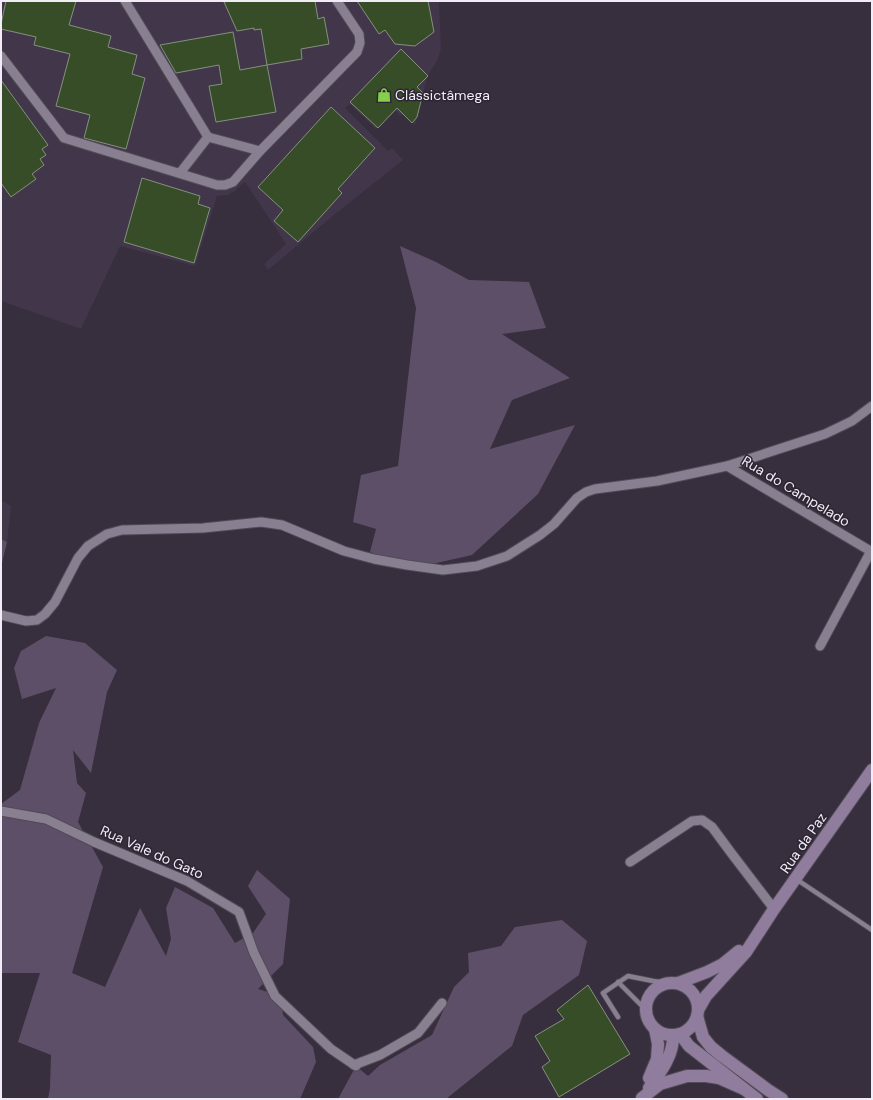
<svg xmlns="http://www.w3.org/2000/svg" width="873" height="1100" font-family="'DM Sans',sans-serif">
<rect width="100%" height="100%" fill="#372f3d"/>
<g fill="#41364a">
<polygon points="1,1 439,1 441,49 437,61 428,75 415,125 403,113 400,116 396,111 376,129 350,104 345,108 388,151 392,148 403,160 334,215 268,270 264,264 286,244 245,182 235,191 228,195 217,196 195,266 120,246 81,329 1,301"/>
<polygon points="1,500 11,506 7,542 1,539"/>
</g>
<g fill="#5e4f69">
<polygon points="400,246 436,262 469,280 529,282 546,328 502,334 570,378 512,400 490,449 575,425 538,494 472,555 410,569 370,552 376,529 353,522 361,475 398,466 416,308"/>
<polygon points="1,539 7,542 1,567"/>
<polygon points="46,636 85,643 117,670 107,692 91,773 73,750 77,783 86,793 78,822 103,867 72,973 105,987 140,908 166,956 171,939 166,908 175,887 213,908 235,943 253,933 266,914 248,886 257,870 290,899 283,964 258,989 281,996 283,1015 313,1047 316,1062 300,1099 48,1099 50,1088 51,1055 18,1042 40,973 1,973 1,804 20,790 39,723 56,688 22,699 14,668 21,651"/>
<polygon points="562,920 587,941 579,975 523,1015 512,1046 446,1099 338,1099 356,1066 368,1076 380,1065 432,1035 454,987 469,972 468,953 501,946 515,927"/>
</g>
<g fill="#374d28" stroke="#85907f">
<polygon points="6,1 76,1 69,25 111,36 108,47 137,55 132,74 145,78 126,149 84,138 90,115 56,106 70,54 34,45 36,37 1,29 1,24"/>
<polygon points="231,1 315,1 318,19 324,17 329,44 301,49 302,59 267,65 261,29 254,30 254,28 237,31 224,2"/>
<polygon points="357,1 428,1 434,32 415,46 395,44 385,30 379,34"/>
<polygon points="233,32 240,70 267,65 276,112 216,122 209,86 222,84 219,65 176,73 160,45"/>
<polygon points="401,49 428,76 417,87 423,93 417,117 412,123 397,108 378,128 350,102"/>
<polygon points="1,80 48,145 42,149 46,155 40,159 44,165 32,174 36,179 11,197 1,183"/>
<polygon points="331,107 375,148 338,189 342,193 298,242 274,221 283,210 258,187"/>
<polygon points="142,178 200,196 198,204 210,208 194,263 124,242"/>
<polygon points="588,985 630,1054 559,1097 542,1067 550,1061 535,1036 564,1019 557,1010"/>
</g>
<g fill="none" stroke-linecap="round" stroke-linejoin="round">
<defs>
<g id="service">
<polyline points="796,879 872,930"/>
<polyline points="618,982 646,1010"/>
<polyline points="618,1017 603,993 628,976 653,981 666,983"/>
</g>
<g id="minor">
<polyline points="125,1 208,137"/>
<polyline points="1,56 64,138 217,185 225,185 233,182 260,151 208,137"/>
<polyline points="260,151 357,52 360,43 359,34 337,1"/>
<polyline points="180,173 208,137"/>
<polyline points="727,466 872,552"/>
<polyline points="1,615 26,621 37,620 45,614 55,602 78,558 88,546 107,534 122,530 203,528 261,522 282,525 344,551 374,559 407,565 443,570 477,566 507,556 540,535 554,524 577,498 586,492 595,489 657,481 727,466 825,434 852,421 872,406"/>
<polyline points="820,646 871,551"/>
<polyline points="1,811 46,819 94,842 187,881 239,912 254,953 275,996 331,1049 356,1066"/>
<polyline points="630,862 692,821 702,820 712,827 732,854 774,909"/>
<polyline points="354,1065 380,1055 418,1033 442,1003"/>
</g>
<g id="secondary">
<circle cx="672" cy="1009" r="26"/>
<polyline points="678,983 707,972 723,964 739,951"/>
<polyline points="698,1010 706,996 746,952 774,909 872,770"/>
<polyline points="697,1016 703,1037 711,1047 722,1056 768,1090 782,1099"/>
<polyline points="680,1034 689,1046 757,1099"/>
<polyline points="649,1078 657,1059 658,1044 655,1029"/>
<path d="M649,1088C660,1073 674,1055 673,1035"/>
<polyline points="642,1098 660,1084 687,1076 706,1076 719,1078 744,1089"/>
</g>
</defs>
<use href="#service" stroke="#524a56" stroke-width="6"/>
<use href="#minor" stroke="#524a56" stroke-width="11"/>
<use href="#secondary" stroke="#524a56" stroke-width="14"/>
<use href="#service" stroke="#887f90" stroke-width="4.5"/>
<use href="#minor" stroke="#887f90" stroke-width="9"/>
<use href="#secondary" stroke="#907d9e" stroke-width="12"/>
</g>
<defs>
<symbol id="shop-bare" viewBox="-9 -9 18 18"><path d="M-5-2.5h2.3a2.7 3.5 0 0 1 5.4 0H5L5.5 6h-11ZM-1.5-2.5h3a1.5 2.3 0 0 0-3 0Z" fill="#86cf4c" stroke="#2d2533" stroke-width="2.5" paint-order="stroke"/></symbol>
</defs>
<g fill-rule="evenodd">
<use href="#shop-bare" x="374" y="85" width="20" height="20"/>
</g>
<g text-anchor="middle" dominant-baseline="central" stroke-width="3" stroke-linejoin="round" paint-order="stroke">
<g font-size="14" fill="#f2ecf6" stroke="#2d2533" text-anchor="start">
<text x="395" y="95">Clássictâmega</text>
</g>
<g font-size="14" fill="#f2ecf6" stroke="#2d2533">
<text transform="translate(796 491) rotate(31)">Rua do Campelado</text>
<text transform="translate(803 843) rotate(-55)">Rua da Paz</text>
<text transform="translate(152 852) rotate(24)">Rua Vale do Gato</text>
</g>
</g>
<rect width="873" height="1100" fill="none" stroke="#f2ecf6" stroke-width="4"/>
</svg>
